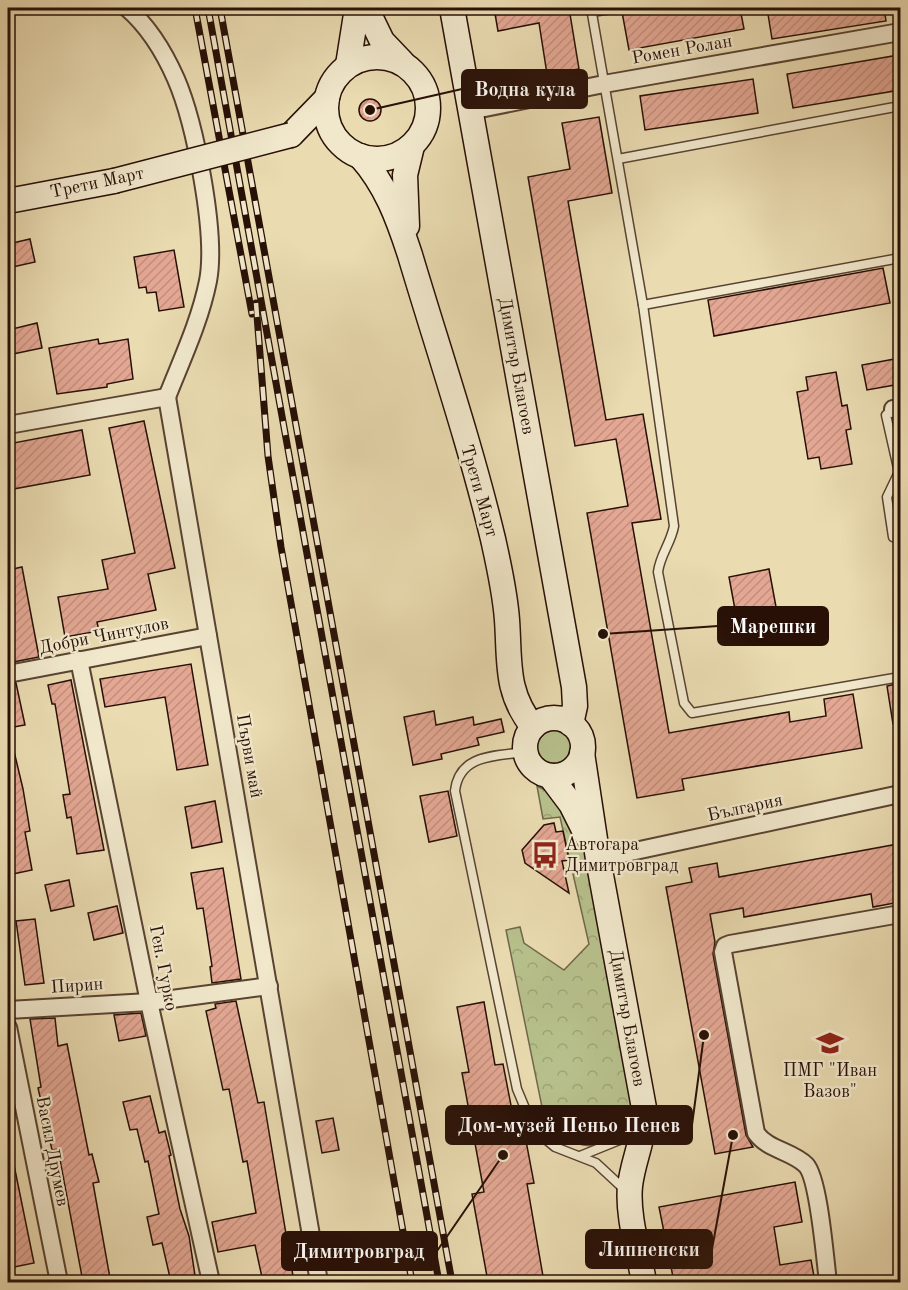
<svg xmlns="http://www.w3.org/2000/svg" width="908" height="1290" font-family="'Old Standard TT',serif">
<defs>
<pattern id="park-crowns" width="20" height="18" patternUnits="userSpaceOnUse" patternTransform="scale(1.5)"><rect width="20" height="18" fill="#b7c08c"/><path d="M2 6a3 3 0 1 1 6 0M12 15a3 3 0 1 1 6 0" fill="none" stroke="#9da477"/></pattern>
<pattern id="building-hatch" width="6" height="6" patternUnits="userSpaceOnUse" patternTransform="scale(1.5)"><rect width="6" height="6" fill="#e3a793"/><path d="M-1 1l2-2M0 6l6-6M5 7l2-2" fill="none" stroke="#c38f7d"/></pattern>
</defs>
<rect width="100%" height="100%" fill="#eadbb1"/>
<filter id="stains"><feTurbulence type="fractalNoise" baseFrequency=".00333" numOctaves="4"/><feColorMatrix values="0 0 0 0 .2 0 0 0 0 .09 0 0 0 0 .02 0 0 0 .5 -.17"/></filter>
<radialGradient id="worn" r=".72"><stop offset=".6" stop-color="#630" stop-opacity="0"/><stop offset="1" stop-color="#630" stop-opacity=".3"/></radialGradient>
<circle fill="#b7c08c" stroke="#70684a" stroke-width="1.5" cx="554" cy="746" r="17"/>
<path fill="url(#park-crowns)" stroke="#70684a" stroke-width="1.5" d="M537,786L555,795L584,847L636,1110C625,1139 593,1157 564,1137C553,1130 548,1118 542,1107L506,930L520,927L524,943L564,970L589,944L560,817L543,819Z"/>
<g fill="url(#building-hatch)" stroke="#281007" stroke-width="1.5">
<polygon points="494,8 569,8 579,69 547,74 539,23 498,31"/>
<polygon points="634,8 740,8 744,29 629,50 622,12"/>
<polygon points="767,8 884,8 886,21 772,39"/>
<polygon points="899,55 900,90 793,108 787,74"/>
<polygon points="753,79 758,113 645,130 640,96"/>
<circle cx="370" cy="110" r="11"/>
<polygon points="599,117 612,193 568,201 606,420 643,414 661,519 632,523 669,733 789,712 790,722 826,716 824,699 853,694 862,748 682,779 684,790 637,798 587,513 628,506 616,439 575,446 528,177 570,169 562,123"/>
<polygon points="30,239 35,262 8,268 8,244"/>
<polygon points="174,250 184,307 159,311 156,292 147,293 146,287 139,288 134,257"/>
<polygon points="883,268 890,303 714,336 708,300"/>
<polygon points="37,323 42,348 8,355 8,330"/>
<polygon points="98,339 99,344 128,339 133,379 107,384 107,387 57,394 49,348"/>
<polygon points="900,358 900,384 867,390 862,365"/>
<polygon points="836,372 842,406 847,405 851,429 846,430 852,464 821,469 819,457 808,459 797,392 808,390 806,377"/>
<polygon points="144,421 175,568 148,574 156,610 97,622 99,631 65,637 58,597 108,589 102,560 135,553 109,428"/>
<polygon points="82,430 90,475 8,490 8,444"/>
<polygon points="22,567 39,657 8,663 8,570"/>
<polygon points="769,569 781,634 741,642 729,577"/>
<polygon points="191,664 208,765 177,770 165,697 105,707 100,679"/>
<polygon points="71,680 104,850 77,854 71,817 67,818 63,795 70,794 55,704 52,704 48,685"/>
<polygon points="16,683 25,725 8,728 8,684"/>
<polygon points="900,683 900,723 893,724 887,686"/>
<polygon points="434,711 436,725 473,717 474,725 501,719 504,732 477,738 479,745 441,754 442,759 413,765 404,717"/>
<polygon points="8,747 13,747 23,789 30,831 25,832 32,870 8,875"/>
<polygon points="448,791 457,836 429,842 420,796"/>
<polygon points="215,801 222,842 192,848 185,807"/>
<polygon points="554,823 556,832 563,831 569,860 562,861 569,893 525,863 522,850 544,825"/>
<polygon points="898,844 900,902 873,907 871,894 744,917 743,908 710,914 715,942 713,954 746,1135 753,1147 715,1154 666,887 692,882 689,868 717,863 719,877"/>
<polygon points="223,868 241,979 212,983 210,967 212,966 203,908 197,909 191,873"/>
<polygon points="69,880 74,906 51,911 45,885"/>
<polygon points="117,906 123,933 94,940 88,913"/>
<polygon points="35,919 44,983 25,985 16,921"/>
<polygon points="236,1001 258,1103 264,1102 294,1282 263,1282 255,1245 218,1252 212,1222 256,1213 247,1161 243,1162 229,1089 223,1090 206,1011 216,1008 215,1004"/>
<polygon points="484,1002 495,1065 503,1064 515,1126 523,1125 534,1183 527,1184 544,1282 488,1282 472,1194 484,1192 462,1073 469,1072 457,1007"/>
<polygon points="141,1013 146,1036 119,1041 114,1015"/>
<polygon points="55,1018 58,1046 67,1044 89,1155 92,1154 99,1182 93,1183 110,1278 88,1282 83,1282 58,1149 52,1150 38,1088 41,1087 30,1019"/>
<polygon points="150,1096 159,1133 165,1131 171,1155 169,1156 180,1209 189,1236 196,1282 171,1282 162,1243 153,1245 147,1217 159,1214 148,1161 145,1162 137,1129 130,1130 123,1102"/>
<polygon points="333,1118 339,1150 322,1153 316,1121"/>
<polygon points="13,1160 34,1263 9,1268 8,1161"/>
<polygon points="795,1182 802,1222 774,1227 780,1265 811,1260 815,1282 674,1282 659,1207"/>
</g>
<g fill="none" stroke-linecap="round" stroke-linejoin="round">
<defs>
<g id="lane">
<path d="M591,8L643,305L674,526C671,543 660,555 658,572L684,703L692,713L900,677"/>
<polyline points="900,8 900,12"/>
<polyline points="592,12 617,8"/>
<polyline points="618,159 900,106"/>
<polyline points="643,305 900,258"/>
<polyline points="893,409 886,415 900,477"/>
<polyline points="893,537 887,497 898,474"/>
<path d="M525,752C496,756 459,754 455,791L517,1089L532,1125L543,1137L555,1147L596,1163L624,1189"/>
<polyline points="580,1156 622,1139 636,1125"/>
</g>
<g id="street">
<path d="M127,8C148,26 165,54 176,79C195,123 217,234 208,281C200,321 182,359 167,397"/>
<polyline points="470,111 604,84 900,32"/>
<polyline points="167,397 319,1282"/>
<polyline points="893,409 900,408"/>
<polyline points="8,425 167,397"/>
<polyline points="79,660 149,1002 211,1282"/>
<polyline points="8,674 208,636"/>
<polyline points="598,859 900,794"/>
<polyline points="8,1010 149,1002 269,986"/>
<polyline points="8,1027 59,1282"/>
<path d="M828,1282C825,1259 819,1179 806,1165C792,1151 768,1150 756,1133L723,952L725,946L730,944L900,914"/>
</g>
<g id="secondary">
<polyline points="366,8 382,41 402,62"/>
<polyline points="452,8 574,687 575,706 571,724"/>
<circle cx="377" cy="108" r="51"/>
<polyline points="348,65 357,8"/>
<polyline points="291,135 327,98"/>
<path d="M360,156C386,185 398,218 410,255C438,349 470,443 493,539C499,566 505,592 507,620C510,662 505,692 533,727"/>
<polyline points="8,201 114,181"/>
<polyline points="407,226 405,175 412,146"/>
<circle cx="554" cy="747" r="29"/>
<path d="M582,753L598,859L644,1108C646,1136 633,1159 630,1186C627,1217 639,1252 644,1282"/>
<polyline points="550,776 571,804 588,838"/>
</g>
</defs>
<use href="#lane" stroke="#584332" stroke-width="11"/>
<use href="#street" stroke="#584332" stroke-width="20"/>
<use href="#secondary" stroke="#281007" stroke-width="27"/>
<use href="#lane" stroke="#f1e8cc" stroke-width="8"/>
<use href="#street" stroke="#f1e8cc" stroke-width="16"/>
<use href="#secondary" stroke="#f1e8cc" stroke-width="24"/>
<defs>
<g id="rail">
<polyline points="195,8 252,314"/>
<polyline points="208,8 439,1282"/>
<polyline points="220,8 452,1282"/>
<polyline points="256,303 268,456 281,547 412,1282"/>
</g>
</defs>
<use href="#rail" stroke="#281007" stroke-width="7"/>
<use href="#rail" stroke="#f1e8cc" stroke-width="4.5" stroke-dasharray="14" stroke-linecap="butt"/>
<defs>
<polyline id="secondary-bridge" points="114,181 291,135"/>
</defs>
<use href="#secondary-bridge" stroke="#281007" stroke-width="27" stroke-linecap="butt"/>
<use href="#secondary-bridge" stroke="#f1e8cc" stroke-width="24"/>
</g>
<defs>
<symbol id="bus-bare" viewBox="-9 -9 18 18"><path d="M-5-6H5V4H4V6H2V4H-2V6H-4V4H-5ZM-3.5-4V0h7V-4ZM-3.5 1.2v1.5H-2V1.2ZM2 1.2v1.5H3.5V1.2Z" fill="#8f2418" stroke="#f1e8cc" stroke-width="2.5" paint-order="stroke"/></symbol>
<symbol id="school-bare" viewBox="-9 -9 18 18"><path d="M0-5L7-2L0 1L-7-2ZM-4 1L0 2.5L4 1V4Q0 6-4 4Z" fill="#8f2418" stroke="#f1e8cc" stroke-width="2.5" paint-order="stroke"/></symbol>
</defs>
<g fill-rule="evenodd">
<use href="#bus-bare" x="526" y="836" width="38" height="38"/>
<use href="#school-bare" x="811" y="1024" width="38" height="38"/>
</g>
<g text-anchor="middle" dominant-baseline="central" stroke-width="4.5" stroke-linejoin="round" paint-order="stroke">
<g font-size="18" fill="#281007" stroke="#f1e8cc">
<text transform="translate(682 50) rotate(-10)">Ромен Ролан</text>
<text transform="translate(97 183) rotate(-12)">Трети Март</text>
<text transform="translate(516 366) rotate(80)">Димитър Благоев</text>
<text transform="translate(479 491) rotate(74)">Трети Март</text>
<text transform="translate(104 636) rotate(-11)">Добри Чинтулов</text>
<text transform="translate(249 756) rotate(80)">Първи май</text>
<text transform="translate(745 808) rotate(-12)">България</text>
<text transform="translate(163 968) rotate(79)">Ген. Гурко</text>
<text transform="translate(77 986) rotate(-4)">Пирин</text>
<text transform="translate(627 1018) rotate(80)">Димитър Благоев</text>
<text transform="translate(52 1151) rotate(79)">Васил Друмев</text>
</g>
<g font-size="18" fill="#281007" stroke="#f1e8cc" text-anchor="start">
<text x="565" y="845">Автогара<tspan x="565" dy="21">Димитровград</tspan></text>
<text x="830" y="1071" text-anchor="middle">ПМГ "Иван<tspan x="830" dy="21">Вазов"</tspan></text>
</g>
</g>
<path fill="none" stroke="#281007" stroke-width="2" d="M370 110L462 89M603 634L718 626M704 1035L692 1125M733 1135L712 1249M503 1155L437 1251"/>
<g fill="#281007" stroke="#f1e8cc" stroke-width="2">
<circle cx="370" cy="110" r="6"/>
<circle cx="603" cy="634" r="6"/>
<circle cx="704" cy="1035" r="6"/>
<circle cx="733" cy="1135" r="6"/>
<circle cx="503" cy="1155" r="6"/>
</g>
<g fill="#281007" stroke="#281007" stroke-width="2">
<rect x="462" y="70" width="125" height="38" rx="6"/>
<rect x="718" y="607" width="110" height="38" rx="6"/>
<rect x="446" y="1106" width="246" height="38" rx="6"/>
<rect x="586" y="1230" width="126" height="38" rx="6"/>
<rect x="282" y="1232" width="155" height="38" rx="6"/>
</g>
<g font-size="20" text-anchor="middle" font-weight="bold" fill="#fff">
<text x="525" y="96">Водна кула</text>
<text x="773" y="633">Марешки</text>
<text x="569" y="1132">Дом-музей Пеньо Пенев</text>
<text x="649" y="1256">Липненски</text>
<text x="359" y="1258">Димитровград</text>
</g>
<rect width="908" height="1290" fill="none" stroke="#eadbb1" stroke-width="30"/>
<rect x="9" y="9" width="890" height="1272" fill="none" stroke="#281007" stroke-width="3"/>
<rect x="15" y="15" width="878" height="1260" fill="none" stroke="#281007" stroke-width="1.5"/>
<rect width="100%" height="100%" filter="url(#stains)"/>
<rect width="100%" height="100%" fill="url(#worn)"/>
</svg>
